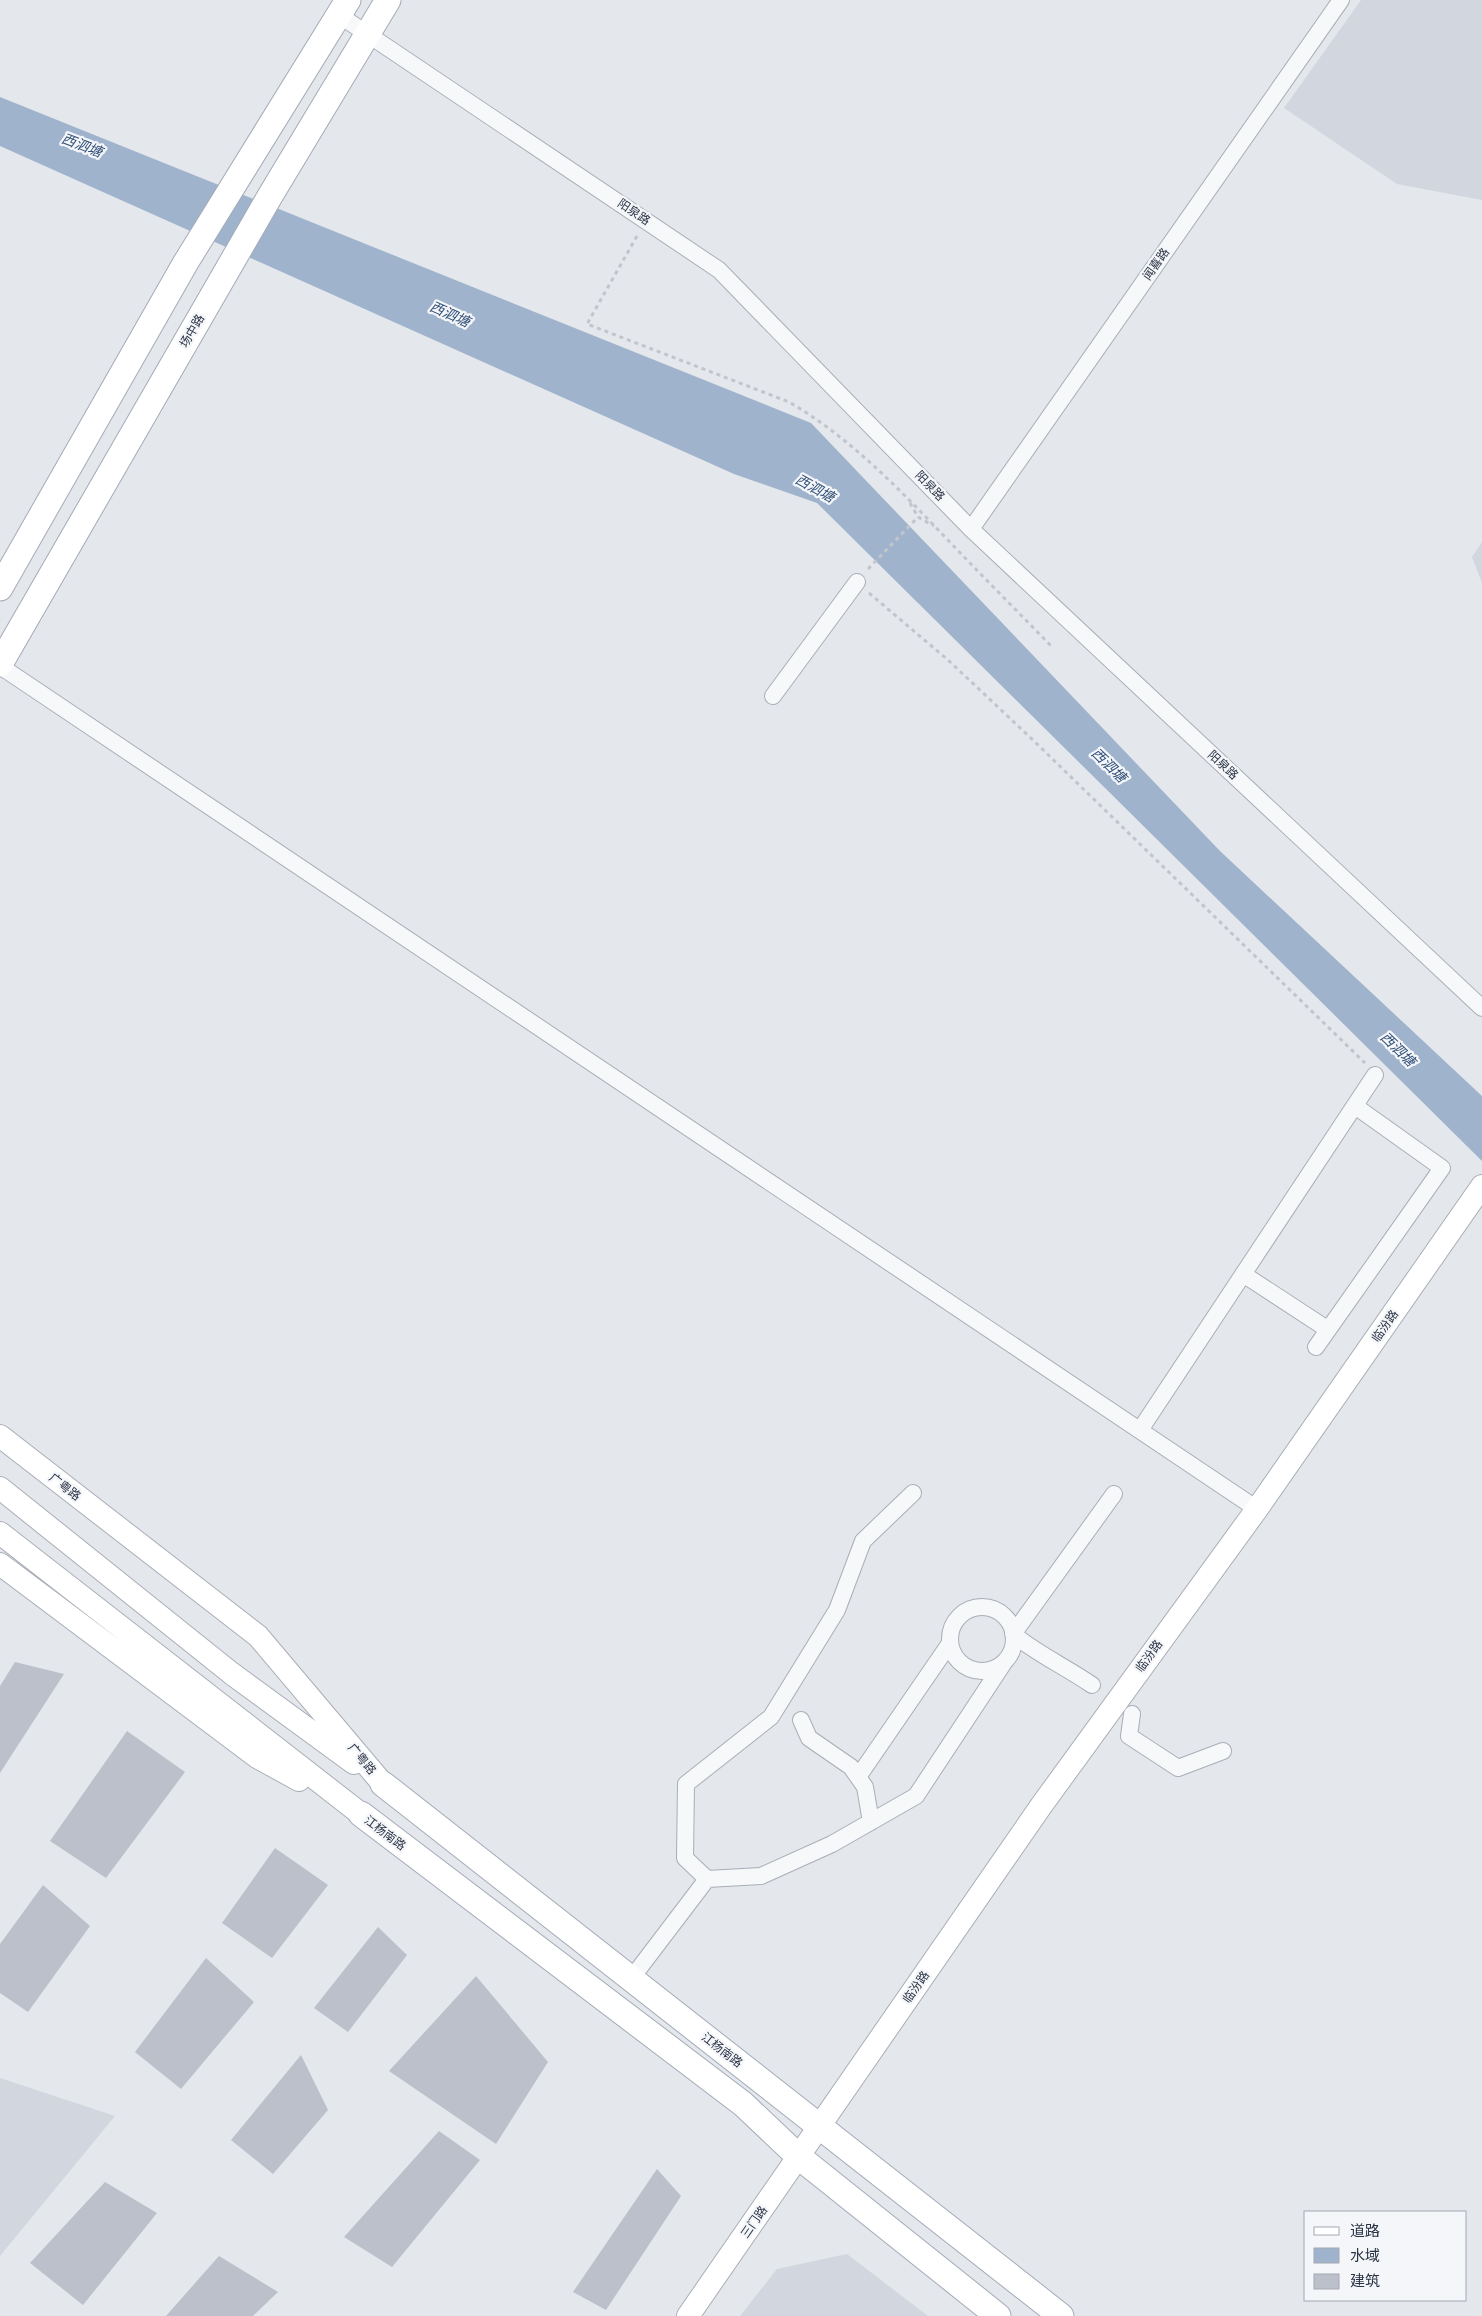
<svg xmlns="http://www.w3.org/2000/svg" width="1482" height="2316" font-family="'DM Sans','Noto Sans SC',sans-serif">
  <rect width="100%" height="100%" fill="#e4e7ec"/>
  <!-- built -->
  <path fill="#d2d6de" d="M1361 0H1482V200L1397 184 1284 108Z
    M1482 542V583L1472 557Z
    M0 2078 115 2116 0 2256Z
    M847 2254 928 2316H740L777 2269Z"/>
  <!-- water -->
  <path fill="#9fb4cc" d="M0 97 811 423 1220 851 1482 1096V1161L817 503 734 474 0 146Z"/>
  <!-- building -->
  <path fill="#bbc0ca" d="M15 1662 64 1674 0 1773V1686Z
    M127 1731 185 1772 106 1878 50 1841Z
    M275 1848 328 1885 272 1958 222 1923Z
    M43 1885 90 1926 28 2012 0 1993V1944Z
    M378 1927 407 1955 348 2032 314 2008Z
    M206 1958 254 2002 181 2089 135 2052Z
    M476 1976 548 2062 496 2144 389 2071Z
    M301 2055 328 2110 273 2174 231 2140Z
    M439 2131 480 2160 392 2267 344 2237Z
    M657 2169 681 2196 606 2310 573 2292Z
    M105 2182 157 2213 83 2305 30 2263Z
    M219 2256 278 2292 253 2316H166Z"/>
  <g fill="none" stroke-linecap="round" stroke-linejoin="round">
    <defs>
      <path id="street" d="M339 15 719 270 971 529 1482 1008
        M971 529 1341 0
        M0 666 1257 1509
        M773 696 857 582
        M1243 1274 1327 1329
        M1316 1347 1442 1168 1355 1106
        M1140 1430 1375 1075
        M913 1493 863 1541 837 1610 771 1717 686 1784 685 1858 707 1879 761 1876 832 1844 916 1796 1003 1664
        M950 1639a32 32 0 1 1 64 0a32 32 0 1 1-64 0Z
        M1092 1685C1066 1667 1037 1654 1013 1634L1114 1494
        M1132 1714 1129 1736 1178 1768 1223 1751
        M801 1720 809 1738 851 1767 865 1787 871 1822
        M858 1777 950 1643
        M631 1979 707 1879"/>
      <path id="secondary" d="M0 1436 258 1636 383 1784
        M0 1488 231 1673 354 1763
        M0 1533 361 1814
        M0 1564 257 1757 299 1780
        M688 2316 1041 1806 1257 1509 1482 1186"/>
      <path id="primary" d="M0 588 186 262 348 0
        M0 664 270 196 388 0
        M383 1784 1061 2316
        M361 1814 743 2104 799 2157 998 2316"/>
    </defs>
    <!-- street casing -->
    <use href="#street" stroke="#a9aeb7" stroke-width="18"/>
    <!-- secondary casing -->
    <use href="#secondary" stroke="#a9aeb7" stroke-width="24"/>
    <!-- primary casing -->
    <use href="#primary" stroke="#a3abb8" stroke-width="27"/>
    <!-- path -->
    <path stroke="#c2c5cb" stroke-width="3" stroke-dasharray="4 4" stroke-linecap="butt" d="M637 236 587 324 789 402C858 442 913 504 968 561 996 590 1025 619 1053 648
      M910 503 918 517 934 526
      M868 569 918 517
      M869 593 948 660 1033 740 1365 1063"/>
    <!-- street -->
    <use href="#street" stroke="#f7f8fa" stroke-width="16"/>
    <!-- secondary -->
    <use href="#secondary" stroke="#fff" stroke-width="22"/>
    <!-- primary -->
    <use href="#primary" stroke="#fff" stroke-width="25"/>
  </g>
  <g text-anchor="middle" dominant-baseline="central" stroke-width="4.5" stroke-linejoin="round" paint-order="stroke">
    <!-- street labels -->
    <g font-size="12" fill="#2b3445" stroke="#f4f6f9">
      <text transform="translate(634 212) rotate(34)">阳泉路</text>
      <text transform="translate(1156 264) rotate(-55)">闻喜路</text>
      <text transform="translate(192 331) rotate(-60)">场中路</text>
      <text transform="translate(930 486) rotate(46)">阳泉路</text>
      <text transform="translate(1223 765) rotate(43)">阳泉路</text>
      <text transform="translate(1385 1326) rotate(-55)">临汾路</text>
      <text transform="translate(65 1487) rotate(38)">广粤路</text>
      <text transform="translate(1149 1656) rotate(-54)">临汾路</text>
      <text transform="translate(362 1759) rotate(50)">广粤路</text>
      <text transform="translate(385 1833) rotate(37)">江杨南路</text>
      <text transform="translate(916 1987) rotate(-55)">临汾路</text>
      <text transform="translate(722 2050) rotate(38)">江杨南路</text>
      <text transform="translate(754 2222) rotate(-55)">三门路</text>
    </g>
    <!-- water labels -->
    <g font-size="14" font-style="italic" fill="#34527a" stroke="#f4f6f9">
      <text transform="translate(82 145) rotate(21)">西泗塘</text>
      <text transform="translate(450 314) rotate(24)">西泗塘</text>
      <text transform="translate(815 488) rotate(29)">西泗塘</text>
      <text transform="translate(1109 765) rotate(44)">西泗塘</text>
      <text transform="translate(1398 1049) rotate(44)">西泗塘</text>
    </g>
  </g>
  <!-- legend -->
  <rect x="1304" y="2211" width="162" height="90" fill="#f4f6f9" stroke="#a4a8b1"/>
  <rect x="1314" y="2227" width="25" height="8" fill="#ffffff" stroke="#a4a8b1"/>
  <text x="1350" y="2236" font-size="15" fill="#2b3445">道路</text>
  <rect x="1314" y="2248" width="25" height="15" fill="#9fb4cc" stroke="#a4a8b1"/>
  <text x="1350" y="2261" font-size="15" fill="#2b3445">水域</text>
  <rect x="1314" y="2274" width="25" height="15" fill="#bbc0ca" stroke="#a4a8b1"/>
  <text x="1350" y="2286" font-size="15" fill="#2b3445">建筑</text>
</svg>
